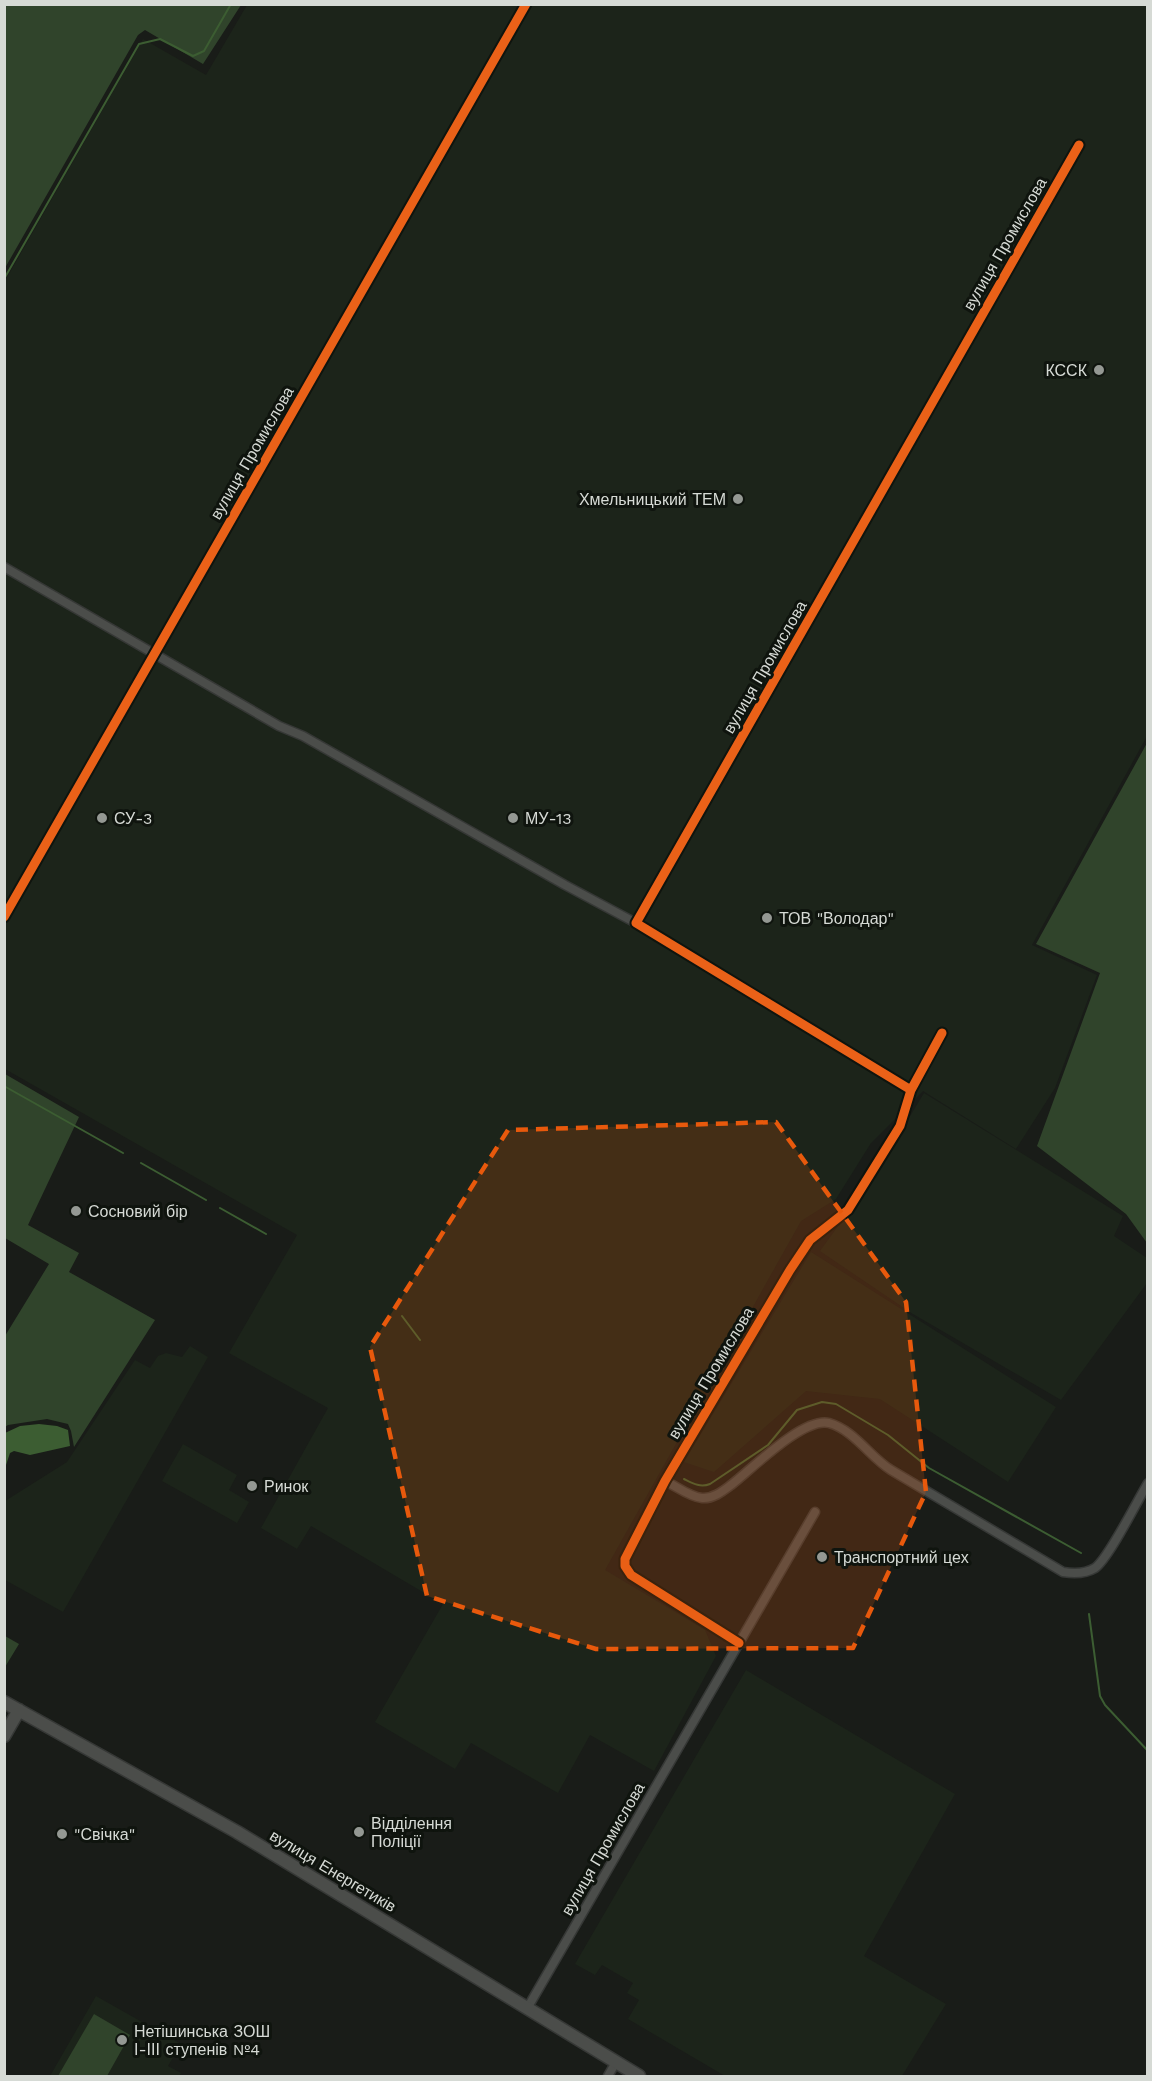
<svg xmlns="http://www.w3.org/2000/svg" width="1152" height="2081" font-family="'Work Sans',sans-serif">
  <rect width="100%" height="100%" fill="#191c18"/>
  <!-- built -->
  <path fill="#1c241a" d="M281 4 1147 5V736L1032 945 1097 975 1055 1088 1016 1149 923 1091 871 1143 836 1199 801 1221 605 1570 705 1630 716 1656 654 1771 590 1735 558 1793 471 1743 455 1769 375 1722 443 1604 311 1526 297 1549 261 1528 328 1408 229 1353 297 1235 5 1069V281L143 39 206 75 247 5H274L277 6Z
    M924 1093 1123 1216 1114 1236 1147 1258V1283L1061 1400 913 1314 820 1251 836 1229 855 1207Z
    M811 1252 1056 1407 1008 1482 880 1399 806 1391 714 1472 684 1462Z
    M190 1346 208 1357 63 1612 5 1580V1501L67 1462 135 1360 150 1368 158 1356 166 1353 182 1357Z
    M183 1444 237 1475 229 1490 249 1502 237 1523 162 1481Z
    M746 1670 955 1794 864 1956 946 2004 902 2076H725L628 2019 639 2000 627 1993 633 1983 602 1965 595 1975 575 1964Z
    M96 1996 181 2044 168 2066 181 2073 179 2076H50Z"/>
  <!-- green -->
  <path fill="#30442b" d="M5 4 241 5 203 64 145 30 138 35 5 268Z
    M1147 743V1243L1126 1214 1037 1146 1100 973 1036 944Z
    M5 1074 79 1117 28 1225 79 1253 69 1272 155 1320 74 1447 71 1431 68 1424 47 1419 8 1425 5 1427V1336L49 1264 5 1238Z
    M5 1636 19 1644 5 1667Z
    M94 2014 130 2035 107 2076H58Z"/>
  <!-- water -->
  <path fill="#3c5d32" d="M39 1424 57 1426 68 1430 70 1446 30 1455 14 1451 10 1453 5 1468V1433L20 1426Z"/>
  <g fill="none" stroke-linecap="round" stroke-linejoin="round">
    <!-- stream -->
    <path stroke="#3c5d32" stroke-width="2" d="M4 279 139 44 160 39 193 56 204 51 231 4
      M4 1086 123 1153
      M141 1163 206 1200
      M220 1208 266 1234
      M402 1316 420 1340
      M684 1479C692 1483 700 1488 710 1484L768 1445 797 1410 822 1402 836 1404 888 1435 929 1468 1081 1553
      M1089 1614 1100 1696 1105 1705 1148 1751"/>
    <defs>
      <path id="minor" d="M4 567 279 726 303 736 565 885 636 923
        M4 917 526 4
        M911 1090 636 923 1079 145
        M665 1481C676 1486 690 1497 702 1498 713 1499 723 1491 731 1485 752 1469 803 1417 829 1423 854 1430 870 1457 891 1470L1063 1572C1075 1574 1085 1574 1095 1568 1109 1558 1137 1501 1148 1483
        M739 1643 631 1575 625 1566V1559L665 1481 790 1270 810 1240 848 1210 900 1126 911 1090 942 1033
        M528 2007 815 1512
        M608 2076 616 2062"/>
      <path id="secondary" d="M4 1702 237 1832 639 2076
        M4 1736 19 1710"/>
    </defs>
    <!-- minor casing -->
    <use href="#minor" stroke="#363836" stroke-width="11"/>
    <!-- secondary casing -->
    <use href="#secondary" stroke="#363836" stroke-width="15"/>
    <!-- minor -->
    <use href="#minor" stroke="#4b4d4a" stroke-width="8"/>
    <!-- secondary -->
    <use href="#secondary" stroke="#4b4d4a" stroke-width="12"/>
    <defs>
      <path id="cycleway" d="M4 917 526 4
        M911 1090 636 923 1079 145
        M739 1643 631 1575 625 1566V1559L665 1481 790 1270 810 1240 848 1210 900 1126 911 1090 942 1033"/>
    </defs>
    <!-- cycleway casing -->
    <use href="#cycleway" stroke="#0f140e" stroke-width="13"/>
    <!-- cycleway -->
    <use href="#cycleway" stroke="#ea6118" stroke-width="9"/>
  </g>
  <!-- marked area -->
  <path fill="#e8590c" fill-opacity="0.2" stroke="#e8590c" stroke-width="4.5" stroke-dasharray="12 8" stroke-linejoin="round" d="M776 1122 906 1302 926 1492 853 1648 596 1649 427 1596 370 1347 508 1130Z"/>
  <!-- markers -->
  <g fill="#949893" stroke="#0f140e" stroke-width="2">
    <circle cx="1099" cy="370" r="6"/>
    <circle cx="738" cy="499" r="6"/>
    <circle cx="102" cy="818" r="6"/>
    <circle cx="513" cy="818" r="6"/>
    <circle cx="767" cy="918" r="6"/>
    <circle cx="76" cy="1211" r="6"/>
    <circle cx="252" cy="1486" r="6"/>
    <circle cx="822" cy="1557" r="6"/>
    <circle cx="359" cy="1832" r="6"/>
    <circle cx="62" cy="1834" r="6"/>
    <circle cx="122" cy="2040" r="6"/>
  </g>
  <g text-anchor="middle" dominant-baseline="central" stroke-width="6" stroke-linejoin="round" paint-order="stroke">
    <!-- street labels -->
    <g font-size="16" fill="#d6dad5" stroke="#0f140e">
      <text transform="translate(1005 244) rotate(-60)">вулиця Промислова</text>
      <text transform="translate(252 453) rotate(-60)">вулиця Промислова</text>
      <text transform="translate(765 667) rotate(-60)">вулиця Промислова</text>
      <text transform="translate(711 1373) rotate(-59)">вулиця Промислова</text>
      <text transform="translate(603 1849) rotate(-60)">вулиця Промислова</text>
      <text transform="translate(333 1871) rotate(31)">вулиця Енергетиків</text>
    </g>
    <!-- poi labels -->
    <g font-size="16" fill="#d6dad5" stroke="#0f140e" text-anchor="start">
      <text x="1087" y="370" text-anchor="end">КССК</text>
      <text x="726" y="499" text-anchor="end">Хмельницький ТЕМ</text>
      <text x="114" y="818">СУ-3</text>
      <text x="525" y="818">МУ-13</text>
      <text x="779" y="918">ТОВ "Володар"</text>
      <text x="88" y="1211">Сосновий бір</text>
      <text x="264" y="1486">Ринок</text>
      <text x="834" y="1557">Транспортний цех</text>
      <text x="371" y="1823">Відділення<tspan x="371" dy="18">Поліції</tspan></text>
      <text x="74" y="1834">"Свічка"</text>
      <text x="134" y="2031">Нетішинська ЗОШ<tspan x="134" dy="18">І-ІІІ ступенів №4</tspan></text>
    </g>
  </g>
  <!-- border -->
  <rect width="1152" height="2081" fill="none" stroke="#d6dad5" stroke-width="12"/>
</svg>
